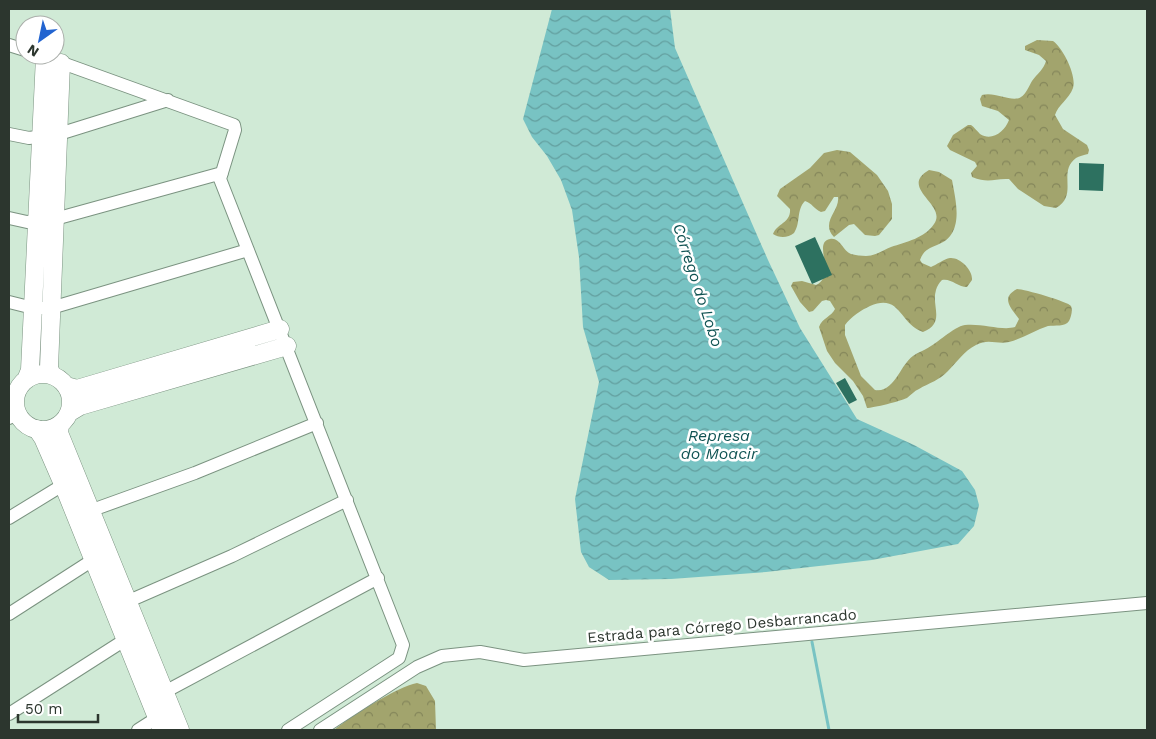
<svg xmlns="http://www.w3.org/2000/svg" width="1156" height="739" font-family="'Work Sans',sans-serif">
  <defs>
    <pattern id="forest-crowns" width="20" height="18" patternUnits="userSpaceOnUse" patternTransform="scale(1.25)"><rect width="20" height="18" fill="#a2a46d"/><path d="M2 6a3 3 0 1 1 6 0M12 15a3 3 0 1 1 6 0" fill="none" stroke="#84865a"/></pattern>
    <pattern id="water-waves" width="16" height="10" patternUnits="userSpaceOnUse" patternTransform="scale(1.25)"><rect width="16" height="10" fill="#78c3c3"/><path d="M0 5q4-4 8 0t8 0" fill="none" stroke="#639f9f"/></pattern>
  </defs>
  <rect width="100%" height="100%" fill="#d0ead6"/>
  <!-- forest -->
  <path fill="url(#forest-crowns)" d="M1037 40 1053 41C1063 48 1077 76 1073 88 1069 99 1058 105 1055 115L1063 129 1087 145 1089 150 1088 154C1084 155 1079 156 1076 158 1057 172 1079 195 1056 208L1044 206 1018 189 1009 179C994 178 990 184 972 177L971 173 977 166 975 162 950 150 947 146 953 135 968 125H971C974 127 977 131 980 134 992 142 1005 131 1009 120L998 111 982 106 980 99 982 95C995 91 1012 103 1021 97 1026 94 1029 86 1032 81 1037 74 1044 69 1046 61L1039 55 1025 50V46Z
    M837 150 850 152 877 175 888 191 892 204V219L879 235 875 236 865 235 854 224 849 225 834 237C820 222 840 211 838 197H834L825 211 821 212C814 209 812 203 805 201 796 210 801 223 794 233 788 238 779 238 773 234 777 223 791 223 790 209L777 196 780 189 810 168 824 153Z
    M929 170 939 172 952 180C956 202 965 235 937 245 929 248 923 251 920 260L922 263 931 267C936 265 944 259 950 258 960 257 973 270 972 280L967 287C958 287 951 278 942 280 939 283 937 286 936 290 931 306 946 323 923 332 899 324 901 293 870 306 861 310 851 317 845 325V335L861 376 875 390C896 393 900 362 916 354 919 352 923 351 926 349 938 343 953 327 965 325 982 323 1002 331 1015 327L1019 319C1011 308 1000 298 1017 289 1024 289 1069 302 1071 306 1073 310 1071 317 1069 321 1065 327 1055 325 1048 326 1035 330 1022 339 1009 342 997 345 989 338 976 345 964 351 957 362 948 371 940 380 929 383 919 389 914 391 911 395 907 398 901 401 873 408 867 408L863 396 853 381 835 363 827 351 819 327C822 318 831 317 835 309L830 301 826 300 822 301 813 311 809 312 800 302 791 286 793 282 802 281 816 285C837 275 812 242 830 239 840 237 843 251 851 254 855 255 862 256 866 256 875 256 883 250 891 247 906 242 925 238 934 224 948 205 898 188 929 170Z
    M417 683 426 686 435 701 436 730H334C351 716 397 687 417 683Z"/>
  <!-- water -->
  <path fill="url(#water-waves)" d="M552 9H670L675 48 768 260 800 328 857 419 914 445 962 471 975 490 979 505 974 526 958 544 872 560 766 572 671 579 609 580 589 567 581 552 575 499 599 382 583 327 579 257 572 210 561 180 547 156 532 137 523 119Z"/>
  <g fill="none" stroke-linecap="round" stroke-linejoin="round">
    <!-- stream -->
    <path stroke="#78c3c3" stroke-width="3" d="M812 642 829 730"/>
  </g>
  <!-- building -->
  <path fill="#2d7160" d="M1079 163 1104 164 1103 191 1079 190Z
    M815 237 832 275 812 284 795 246Z
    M845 378 857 400 849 404 836 383Z"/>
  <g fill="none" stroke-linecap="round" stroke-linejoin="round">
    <defs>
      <path id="street" d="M9 45 25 50
        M54 60 234 125 235 130 220 179 403 645 399 658 288 730
        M9 134 29 138 59 134 168 100
        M9 218 27 222 55 219 222 173
        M9 302 33 308H51L248 250
        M9 418 17 413
        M84 513 195 473 317 423
        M9 518 71 480
        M122 604 232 556 347 500
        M9 614 99 556
        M159 695 378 578
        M9 714 131 636
        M138 730 163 714
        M320 730 417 667 442 656 480 652 524 660 1147 603"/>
      <path id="secondary" d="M15 402a28 28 0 1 1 56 0a28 28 0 1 1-56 0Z
        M52 375 49 368 61 63
        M26 380 30 370 45 57
        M66 386 77 389 280 329
        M70 412 80 406 287 346
        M60 425 59 433 180 730
        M37 429 43 438 63 484 162 730"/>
    </defs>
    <!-- street casing -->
    <use href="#street" stroke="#7b9381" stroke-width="14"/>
    <!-- secondary casing -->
    <use href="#secondary" stroke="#7b9381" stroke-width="19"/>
    <!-- street -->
    <use href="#street" stroke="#fff" stroke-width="12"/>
    <!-- secondary -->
    <use href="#secondary" stroke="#fff" stroke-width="18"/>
  </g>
  <g text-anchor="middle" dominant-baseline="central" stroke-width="5" stroke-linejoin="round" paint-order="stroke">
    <!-- street labels -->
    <g font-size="15" fill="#2c362e" stroke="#fff">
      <text transform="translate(722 626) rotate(-5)">Estrada para Córrego Desbarrancado</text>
    </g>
    <!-- water labels -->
    <g font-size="16" font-style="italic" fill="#105353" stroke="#fff">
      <text transform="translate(698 285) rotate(72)">Córrego do Lobo</text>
      <text x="719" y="435">Represa<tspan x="719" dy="18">do Moacir</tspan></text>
    </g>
  </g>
  <!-- border -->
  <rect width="1156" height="739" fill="none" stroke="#2c362e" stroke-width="20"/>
  <!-- north arrow -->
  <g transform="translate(40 40) rotate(213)"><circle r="24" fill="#ffffff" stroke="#abafab"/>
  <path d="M0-4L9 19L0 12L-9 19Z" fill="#2264d0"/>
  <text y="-8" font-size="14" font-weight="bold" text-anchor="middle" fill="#2c362e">N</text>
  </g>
  <!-- scale -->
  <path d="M18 714v8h80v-8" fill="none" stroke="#2c362e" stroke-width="2.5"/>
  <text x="25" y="714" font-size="15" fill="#2c362e" stroke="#ffffff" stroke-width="4" paint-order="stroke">50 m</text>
</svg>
